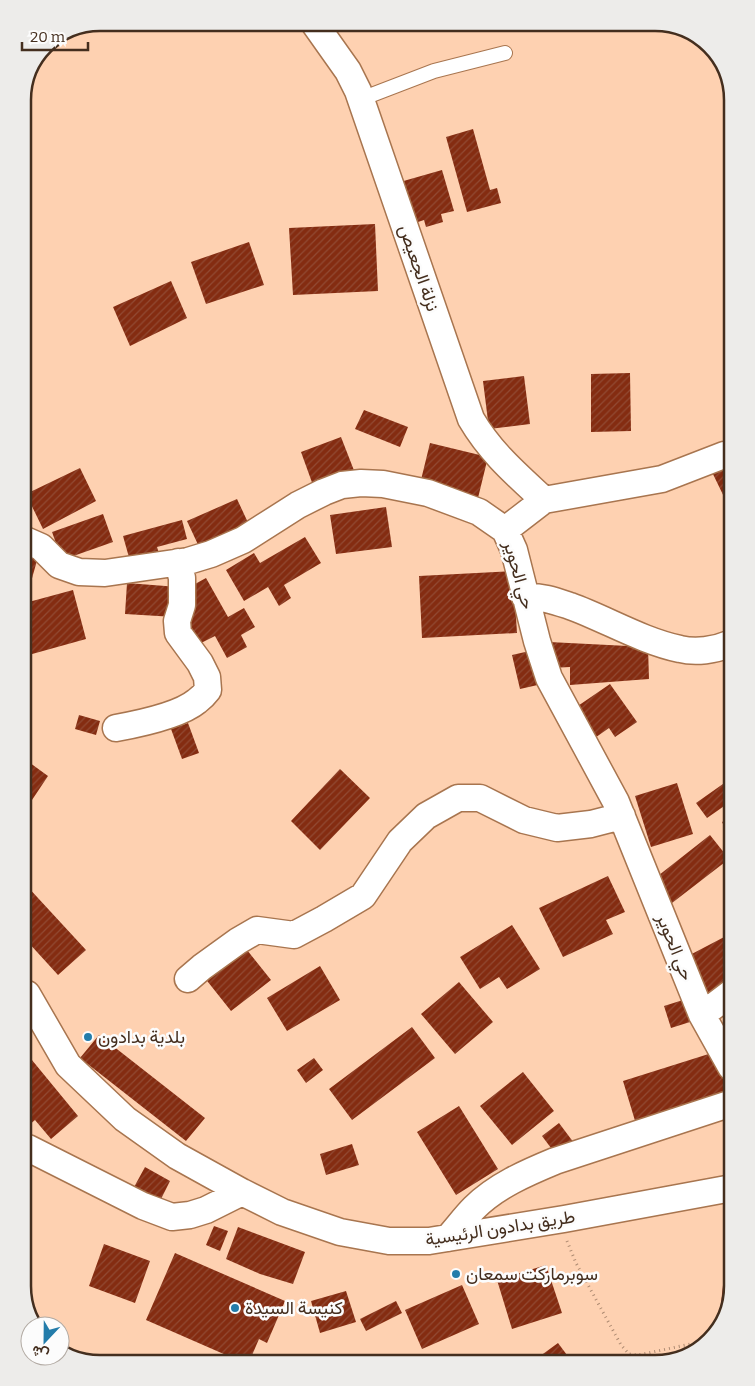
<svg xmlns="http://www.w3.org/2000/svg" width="755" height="1386" font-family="Bitter,Vazirmatn,serif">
  <defs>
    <pattern id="building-hatch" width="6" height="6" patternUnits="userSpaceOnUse" patternTransform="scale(1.25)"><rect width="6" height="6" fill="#842c11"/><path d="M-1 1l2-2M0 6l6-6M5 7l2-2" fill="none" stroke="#914a33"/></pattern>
  </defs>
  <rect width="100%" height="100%" fill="#fed1b1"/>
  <!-- building -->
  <path fill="url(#building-hatch)" d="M473 129 490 190 497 188 501 203 467 212 446 137Z
    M442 170 454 211 441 214 443 222 426 227 424 220 412 224 400 182Z
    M375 224 378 291 293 295 289 228Z
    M249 242 264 285 206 304 191 262Z
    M171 281 187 318 130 346 113 307Z
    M630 373 631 431 591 432V374Z
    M524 376 530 424 489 429 483 381Z
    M364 410 408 427 400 447 355 429Z
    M341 437 355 473 314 488 301 452Z
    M430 443 488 457 478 498 420 484Z
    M728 461 729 499 726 501 711 470Z
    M24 464H27L32 488 25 490Z
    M80 468 96 501 43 529 26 494Z
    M237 499 251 529 201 551 187 521Z
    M386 507 392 547 336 554 330 515Z
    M103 514 113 542 62 560 52 532Z
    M182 520 187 539 157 547 161 560 132 568 123 536Z
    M305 537 321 563 284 585 291 598 279 606 268 587 244 601 226 570 254 553 260 563Z
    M25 554 38 557 29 589 25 588Z
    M513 571 517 633 422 638 419 576Z
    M206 578 228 617 244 608 255 627 241 635 247 647 227 658 215 636 195 646 179 616 184 590Z
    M127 583 178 587 175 617 125 614Z
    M73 590 86 639 25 656V603Z
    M549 642 648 647 649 679 570 685V667L551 668Z
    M534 650 542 684 520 689 512 655Z
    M610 684 637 722 615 737 609 728 592 740 572 710Z
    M79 715 100 721 96 735 75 729Z
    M188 723 199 753 182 759 171 729Z
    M26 760 48 776 26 809Z
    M340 769 370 798 320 850 291 821Z
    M730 779V802L707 818 696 803Z
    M677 783 693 834 651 847 635 796Z
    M730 818V838L722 822Z
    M710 835 729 859 672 903 654 879Z
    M608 876 625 912 606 920 613 934 563 957 539 908Z
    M26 885 86 950 58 975 27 941Z
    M512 925 540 969 507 989 499 977 480 989 460 957Z
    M728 935 731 940V982L706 995 686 957Z
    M243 945 271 980 231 1011 204 977Z
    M320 966 340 1000 287 1031 267 998Z
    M459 982 493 1022 455 1054 421 1014Z
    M683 1000 690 1022 671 1028 664 1006Z
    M412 1027 435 1058 352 1120 329 1089Z
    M99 1035 205 1118 186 1141 80 1058Z
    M715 1052 729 1096 636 1124 623 1081Z
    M27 1054 78 1116 51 1139 35 1120 28 1126Z
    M314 1058 323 1070 306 1083 297 1070Z
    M523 1072 554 1111 512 1145 480 1106Z
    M459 1106 498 1169 456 1195 417 1132Z
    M559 1123 574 1143 557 1156 542 1136Z
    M352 1144 359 1165 326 1175 320 1154Z
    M145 1167 170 1181 159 1203 133 1189Z
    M214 1226 228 1231 220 1251 206 1245Z
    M238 1227 305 1252 293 1284 260 1274 226 1259Z
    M104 1244 150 1261 135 1303 89 1286Z
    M175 1253 285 1301 267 1343 259 1339 249 1362H242L146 1320Z
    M546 1265 562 1313 512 1329 497 1280Z
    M725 1267H732V1286L718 1330Z
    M462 1285 479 1324 422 1349 405 1310Z
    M346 1291 356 1322 320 1333 311 1301Z
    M396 1301 402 1313 366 1331 360 1319Z
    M558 1343 570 1359H536Z"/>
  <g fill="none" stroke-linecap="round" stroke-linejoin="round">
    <defs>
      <path id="service" d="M361 99 434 71 505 53"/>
      <path id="minor" d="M314 23 348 71 358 91 471 419C491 453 516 474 544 500
        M505 530 544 500 662 479 724 455
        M25 540 41 547 59 565 79 572 105 573 188 561 211 554 243 540 298 505 324 492 342 485 361 483 383 484 428 493 479 512 505 530 514 550 537 641 549 678 616 802 702 1015 731 1067
        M525 597C541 596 555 601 570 606 606 619 642 641 680 649 696 653 715 650 729 644
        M116 728C138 724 180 715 197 701 201 698 205 694 208 690L207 677 200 663 178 633 177 621 182 605V578L178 562
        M188 979 202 967 238 941 257 930 294 935 324 919 363 896 400 841 426 816 458 798H480L524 820 557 828 591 824 622 816
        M27 994 68 1065 125 1119 177 1156 242 1192 282 1212 340 1232 389 1241H429L564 1219 732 1188
        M702 1015 731 993
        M28 1148 143 1206 172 1217 190 1215 206 1210 242 1192
        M448 1238C457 1228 465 1217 474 1208 496 1186 526 1173 555 1161L732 1103"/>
    </defs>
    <!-- service casing -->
    <use href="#service" stroke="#a8754f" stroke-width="16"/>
    <!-- minor casing -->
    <use href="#minor" stroke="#a8754f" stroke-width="29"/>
    <!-- path -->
    <path stroke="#ad8a71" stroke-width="3" stroke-dasharray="1 4" stroke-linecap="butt" d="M567 1241 576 1263 621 1345 629 1354 638 1355 691 1344 700 1345"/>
    <!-- service -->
    <use href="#service" stroke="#fff" stroke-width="14"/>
    <!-- minor -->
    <use href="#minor" stroke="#fff" stroke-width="26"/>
  </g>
  <!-- markers -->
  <g fill="#237caa" stroke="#fcfcfc" stroke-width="2">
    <circle cx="88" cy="1037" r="5"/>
    <circle cx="456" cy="1274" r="5"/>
    <circle cx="235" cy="1308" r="5"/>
  </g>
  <g text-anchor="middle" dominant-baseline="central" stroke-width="5" stroke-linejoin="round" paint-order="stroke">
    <!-- street labels -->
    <g font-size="18" fill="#442e1e" stroke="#fcfcfc">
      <text transform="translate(419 268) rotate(71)">نزلة الجعيص</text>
      <text transform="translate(519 575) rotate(74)">حي الحوير</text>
      <text transform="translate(675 947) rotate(68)">حي الحوير</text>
      <text transform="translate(500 1228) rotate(-9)">طريق بدادون الرئيسية</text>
    </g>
    <!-- poi labels -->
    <g font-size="18" fill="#442e1e" stroke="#fcfcfc" text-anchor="start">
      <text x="98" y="1037">بلدية بدادون</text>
      <text x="466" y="1274">سوبرماركت سمعان</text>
      <text x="245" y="1308">كنيسة السيدة</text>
    </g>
  </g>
  <!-- crop -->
  <path d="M0 0H755V1386H0ZM100 31H655A69 69 0 0 1 724 100V1286A69 69 0 0 1 655 1355H100A69 69 0 0 1 31 1286V100A69 69 0 0 1 100 31Z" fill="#edecea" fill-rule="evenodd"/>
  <path fill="none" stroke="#442e1e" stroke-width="2.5" d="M100 31H655A69 69 0 0 1 724 100V1286A69 69 0 0 1 655 1355H100A69 69 0 0 1 31 1286V100A69 69 0 0 1 100 31Z"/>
  <!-- north arrow -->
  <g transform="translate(45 1341) rotate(202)"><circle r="24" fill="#fcfcfc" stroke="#b2aaa3"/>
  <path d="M0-4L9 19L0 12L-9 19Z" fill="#237caa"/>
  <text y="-8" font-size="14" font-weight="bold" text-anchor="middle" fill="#442e1e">ش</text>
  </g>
  <!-- scale -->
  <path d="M22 42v8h66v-8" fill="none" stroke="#442e1e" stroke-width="2.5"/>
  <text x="30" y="42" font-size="15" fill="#442e1e" stroke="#fcfcfc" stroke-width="4" paint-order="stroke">20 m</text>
</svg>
